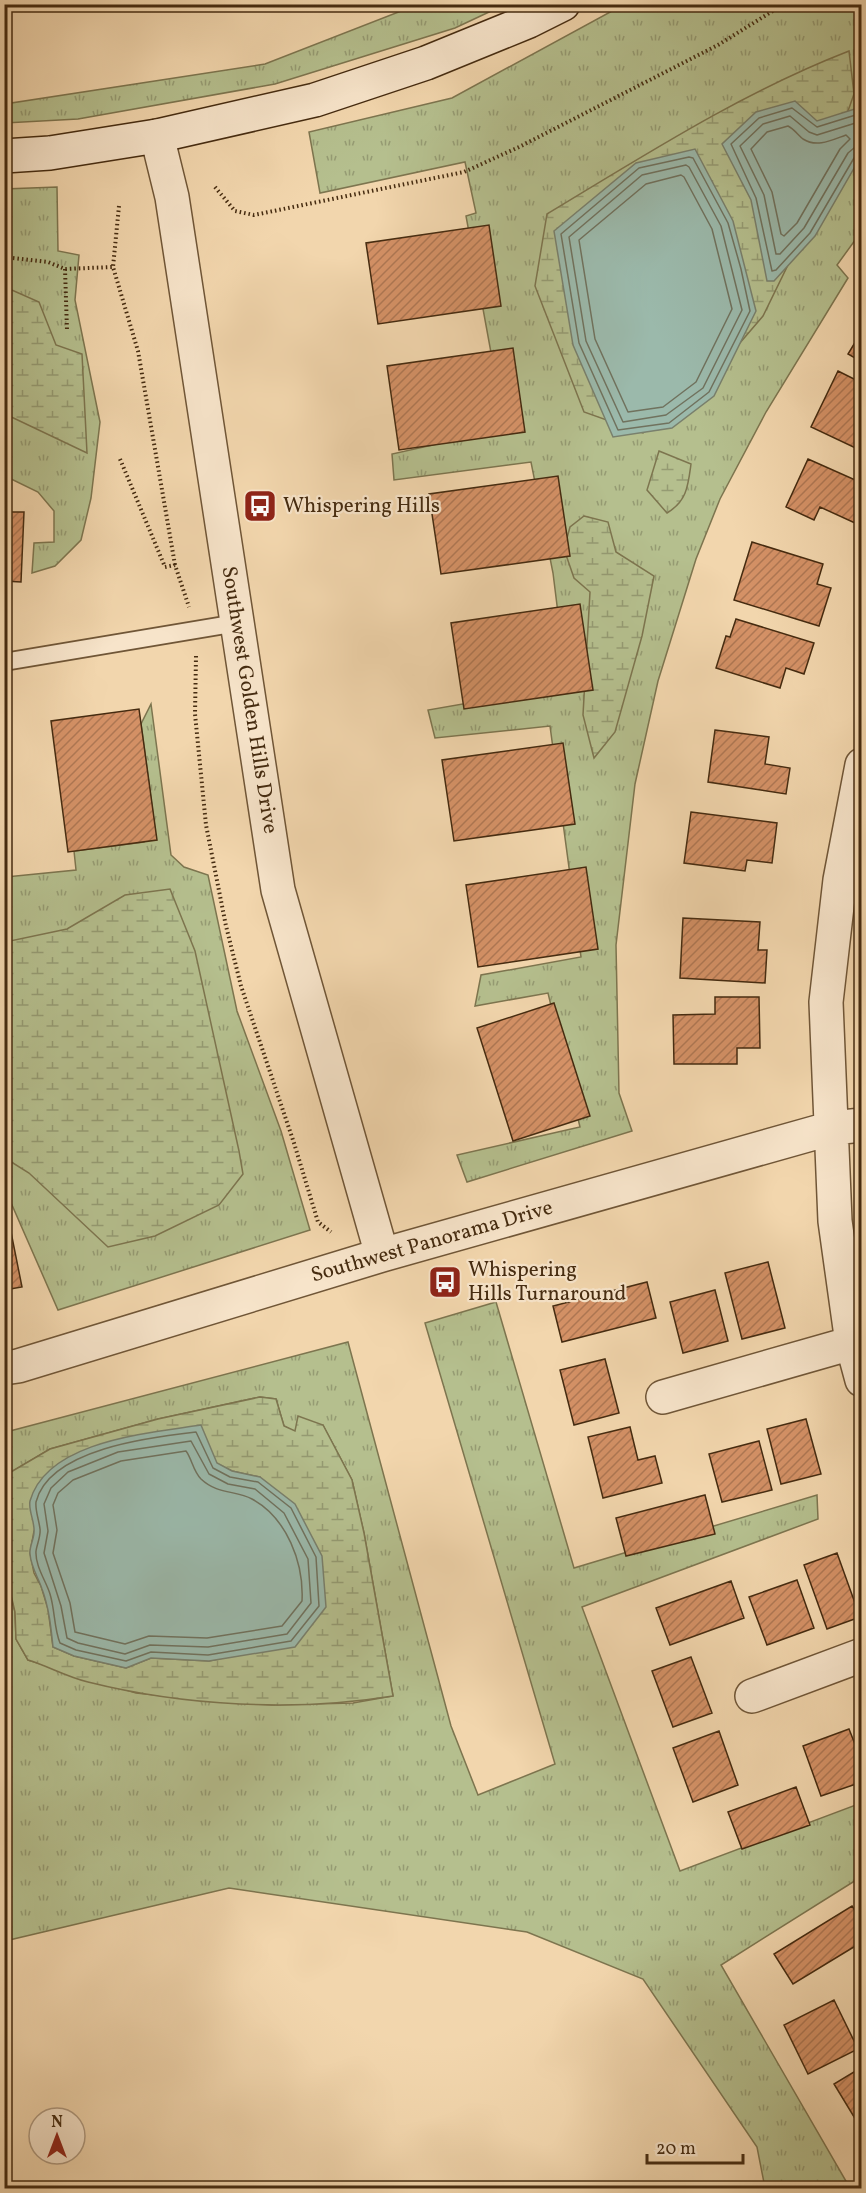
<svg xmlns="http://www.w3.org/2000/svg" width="866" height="2193" font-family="Vollkorn,serif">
  <defs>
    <pattern id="grass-tufts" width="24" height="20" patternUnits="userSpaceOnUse" patternTransform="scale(1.5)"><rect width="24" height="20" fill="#b5bf8e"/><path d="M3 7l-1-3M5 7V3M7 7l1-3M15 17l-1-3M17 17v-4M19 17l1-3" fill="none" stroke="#959b73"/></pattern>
    <pattern id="wetland-marsh" width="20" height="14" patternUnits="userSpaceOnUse" patternTransform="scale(1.5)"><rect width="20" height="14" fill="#b5bf8e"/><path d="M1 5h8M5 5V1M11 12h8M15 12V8" fill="none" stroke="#959b73"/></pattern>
    <pattern id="building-hatch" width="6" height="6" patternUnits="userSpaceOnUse" patternTransform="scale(1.5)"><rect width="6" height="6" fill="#d49166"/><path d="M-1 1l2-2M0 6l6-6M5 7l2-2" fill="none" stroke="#ae7753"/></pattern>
  </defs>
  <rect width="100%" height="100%" fill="#f2d6ad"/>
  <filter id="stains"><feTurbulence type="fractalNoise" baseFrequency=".00333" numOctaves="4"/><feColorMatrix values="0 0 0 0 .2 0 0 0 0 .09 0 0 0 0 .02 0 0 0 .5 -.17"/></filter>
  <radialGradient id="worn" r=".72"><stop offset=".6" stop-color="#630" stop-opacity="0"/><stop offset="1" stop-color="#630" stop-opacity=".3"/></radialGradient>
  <!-- grass -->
  <path fill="url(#grass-tufts)" stroke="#7d754f" stroke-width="1.5" d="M419 4 504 5 455 28 275 84 78 119 5 123V104L265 64Z
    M623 5H861V232L837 265 848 278 766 412 720 499 696 559 658 681 635 784 616 945 619 1093 632 1131 467 1182 457 1155 580 1127 548 993 475 1006 481 975 581 957 550 726 435 738 428 710 567 686 553 573 531 462 394 480 392 454 505 429 466 216 476 213 465 162 320 193 309 132 452 98Z
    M57 187 58 251 79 255 75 300 100 422 91 498 81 540 55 566 32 573 34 543 54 542V511L38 492 5 476 4 189Z
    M151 704 171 855 184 867 208 875 237 1011 281 1131 310 1230 58 1310 5 1189 4 873 6 877 76 870 74 851 144 842 155 829 141 724Z
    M496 1302 574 1568 817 1495 818 1519 582 1607 680 1871 861 1803V1877L721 1965 850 2188H765L757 2147 643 1979 527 1932 229 1888 5 1941 4 1569 15 1612 16 1639 28 1660 136 1693 222 1702 272 1705 353 1703 393 1696 364 1533 352 1480 323 1425 295 1432 284 1426 276 1399 260 1397 158 1419 50 1449 5 1476V1434L10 1431 348 1342 451 1726 478 1795 555 1764 425 1323Z"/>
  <!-- wetland -->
  <path fill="url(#wetland-marsh)" stroke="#7d754f" stroke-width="1.5" fill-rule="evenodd" d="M849 51 854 94 809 222 763 316 691 400 643 433 584 412 535 286 547 214C645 155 743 92 849 51Z
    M5 287 39 302 56 345 82 354 87 453 5 414Z
    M659 451 691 464C688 486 687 501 667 513L647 490Z
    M584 516 608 522 616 552 654 576 642 636 615 732 594 758 583 715 590 592 574 578 564 549 570 527Z
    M170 889 195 951 239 1151 243 1174 219 1205 155 1236 108 1247 29 1173 5 1158V942L67 929 125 895Z
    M260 1397 276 1399 284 1426 295 1431 298 1416 323 1425 352 1480 364 1533 393 1696C295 1712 184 1706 88 1682 67 1677 48 1666 28 1660L16 1639 15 1612 5 1569 4 1476 50 1449 158 1419ZM216 1463 232 1471 260 1477 243 1654 209 1661 151 1658 126 1668 74 1656 53 1647 48 1609 41 1586 34 1573 30 1553 34 1531Z"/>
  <!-- water -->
  <path fill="#9bb9ab" stroke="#79806d" stroke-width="1.5" d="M795 101 817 121 861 107V156L815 236 774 281H767L751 200 722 144 756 112Z
    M695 149 733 221 756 311 714 396 672 428 613 437 573 345 554 231 636 163Z
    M201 1425 217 1463 232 1471 260 1477 295 1504 322 1556 326 1607 295 1647 209 1661 151 1658 126 1668 74 1656 53 1647C51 1627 49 1608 42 1589 38 1577 31 1567 30 1554 29 1547 34 1539 34 1532 35 1522 28 1510 30 1501 47 1440 150 1433 201 1425Z"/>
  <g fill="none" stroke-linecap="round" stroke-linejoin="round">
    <!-- shore -->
    <path stroke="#70725e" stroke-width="1.5" d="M862 113 817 127 792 108 759 118 731 144 756 198 772 271 776 270 810 233 854 158 862 155
      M862 121 817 135 809 132 790 116 763 124 740 146 764 195 776 254H780L804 228 848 153 854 148 862 147
      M788 126C794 129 798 135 803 139 817 148 832 140 846 135L850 139 840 149 797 223 784 236 781 234 772 192 751 149 767 132Z
      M689 157 693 158 728 223 741 269 750 311 709 392 669 423 618 430 579 343 561 234 639 168Z
      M686 165 689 167 721 226 742 310 703 388 666 415 623 422 586 341 569 237 642 175Z
      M681 175 684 177 712 229 732 309 696 382 663 407 628 412 595 339 579 240 646 184Z
      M196 1432 213 1468 230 1477 258 1482 291 1508 316 1557 319 1606 291 1641 208 1655 151 1652 126 1661 76 1650 60 1643C54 1629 55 1610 50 1594 46 1581 35 1566 36 1551 37 1544 41 1536 40 1529 39 1520 35 1510 36 1502 49 1449 151 1437 196 1432Z
      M191 1441 209 1474 228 1484 255 1489 284 1513 308 1559 311 1603 287 1634 208 1647 150 1645 125 1654 78 1643 67 1638 61 1606 44 1553 48 1531 44 1504 51 1488 68 1472 118 1452Z
      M186 1451C192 1459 193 1471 201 1479 218 1495 236 1490 252 1499 287 1518 304 1563 302 1601L282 1626 207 1638 149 1636 125 1644 75 1632 70 1603 53 1553 57 1530 53 1505 58 1493 73 1480 121 1461Z"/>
  </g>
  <!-- building -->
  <path fill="url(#building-hatch)" stroke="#452b10" stroke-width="1.5" d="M489 225 501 306 378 324 366 243Z
    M862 331V362L848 354Z
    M513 348 525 432 399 450 387 366Z
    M838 371 862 383V451L811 427Z
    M808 459 862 483V510L855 523 820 507 814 520 786 507Z
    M558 476 570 556 441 574 429 494Z
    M4 512H24L21 582 4 581Z
    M752 542 823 564 817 584 831 588 819 626 734 600Z
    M580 604 593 690 464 709 451 623Z
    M736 619 814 643 804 674 786 668 780 688 716 668 726 636 730 637Z
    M139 709 157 840 68 852 51 721Z
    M715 730 769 737 765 764 790 768 786 794 708 782Z
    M563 743 575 824 454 841 442 760Z
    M691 812 777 823 772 863 747 860 745 871 684 863Z
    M586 867 598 949 478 967 466 885Z
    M683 918 760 922 758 950H767L765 983 680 978Z
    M715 997H759L760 1048H737V1064H674L673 1015 715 1014Z
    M554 1003 590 1116 513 1141 477 1028Z
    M4 1197 22 1287 4 1290Z
    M768 1262 785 1328 742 1339 725 1273Z
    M647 1282 656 1318 562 1342 553 1306Z
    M715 1290 728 1341 683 1353 670 1302Z
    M605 1359 619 1413 574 1425 560 1370Z
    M806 1419 821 1474 781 1484 767 1429Z
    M630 1427 638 1460 655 1456 662 1483 603 1498 588 1437Z
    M759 1441 772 1490 722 1502 709 1454Z
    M705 1495 715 1534 626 1556 616 1518Z
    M837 1553 860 1617 827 1629 804 1565Z
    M797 1580 814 1628 767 1645 749 1597Z
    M731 1581 744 1618 670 1645 656 1608Z
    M691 1657 712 1713 673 1727 652 1671Z
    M849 1729 862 1762V1782L821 1796 803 1746Z
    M719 1731 738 1785 693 1802 673 1748Z
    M796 1787 810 1825 742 1849 728 1812Z
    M852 1906 862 1921V1942L793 1984 774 1954Z
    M834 2000 858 2049 808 2074 784 2025Z
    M862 2067V2130L834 2084Z"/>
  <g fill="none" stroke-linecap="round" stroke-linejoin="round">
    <defs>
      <path id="service" d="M4 662 237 623"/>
      <path id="minor" d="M157 136 172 197 278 890 382 1255
        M862 765 840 880 826 1002 835 1221 852 1343 862 1380
        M4 1368 18 1366 382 1255 832 1128 862 1125
        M663 1397 852 1343
        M752 1696 862 1655"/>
      <path id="secondary" d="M4 156 50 153 157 136 315 100 426 63 529 21 563 4"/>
    </defs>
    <!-- service casing -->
    <use href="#service" stroke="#705637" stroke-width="20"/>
    <!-- minor casing -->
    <use href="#minor" stroke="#705637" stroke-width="36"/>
    <!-- secondary casing -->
    <use href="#secondary" stroke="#452b10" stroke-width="36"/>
    <!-- path -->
    <path stroke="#452b10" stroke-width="4" stroke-dasharray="1.5 3" stroke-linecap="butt" d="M215 187 235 211 254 215 464 172 519 147 718 45 784 4
      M119 206 113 267 138 351 175 565
      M4 257 48 262 65 269 113 267
      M65 269 67 330
      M120 459 165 567 175 565 189 607
      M196 656 195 714 206 825 226 926 241 986 294 1143 318 1222 331 1232"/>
    <!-- service -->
    <use href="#service" stroke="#f7e4ca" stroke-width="16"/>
    <!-- minor -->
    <use href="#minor" stroke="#f7e4ca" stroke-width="33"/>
    <!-- secondary -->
    <use href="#secondary" stroke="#f7e4ca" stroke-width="33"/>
  </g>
  <!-- icons -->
  <defs>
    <symbol id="bus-square" viewBox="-11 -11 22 22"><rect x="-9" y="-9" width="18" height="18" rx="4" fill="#8f2418" stroke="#f7e4ca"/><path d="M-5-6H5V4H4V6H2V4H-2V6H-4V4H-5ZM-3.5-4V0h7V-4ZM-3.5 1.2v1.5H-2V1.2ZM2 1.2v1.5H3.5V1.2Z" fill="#fff"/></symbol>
  </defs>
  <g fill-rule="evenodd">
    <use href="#bus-square" x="241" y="487" width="38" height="38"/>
    <use href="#bus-square" x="426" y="1263" width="38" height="38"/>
  </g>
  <g text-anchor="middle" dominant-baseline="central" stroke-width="4.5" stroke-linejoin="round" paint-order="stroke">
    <!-- poi labels -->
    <g font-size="21" fill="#452b10" stroke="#f7e4ca" text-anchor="start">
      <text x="283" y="506">Whispering Hills</text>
      <text x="468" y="1270">Whispering<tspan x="468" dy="24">Hills Turnaround</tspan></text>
    </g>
    <!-- street labels -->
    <g font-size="21" fill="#452b10" stroke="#f7e4ca">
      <text transform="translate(249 700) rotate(81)">Southwest Golden Hills Drive</text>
      <text transform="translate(432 1242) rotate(-16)">Southwest Panorama Drive</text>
    </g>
  </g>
  <!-- margin -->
  <rect width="866" height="2193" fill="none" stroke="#f2d6ad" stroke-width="24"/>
  <rect x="6" y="6" width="854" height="2181" fill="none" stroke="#452b10" stroke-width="3"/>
  <rect x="12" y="12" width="842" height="2169" fill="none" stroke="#452b10" stroke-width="1.5"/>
  <!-- north arrow -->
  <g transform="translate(57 2136)"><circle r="28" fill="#f7e4ca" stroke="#b09a80" stroke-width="1.5"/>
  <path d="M0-4.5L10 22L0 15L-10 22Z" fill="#8f2418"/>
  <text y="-9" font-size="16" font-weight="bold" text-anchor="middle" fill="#452b10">N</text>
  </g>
  <!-- scale -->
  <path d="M647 2154v9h96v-9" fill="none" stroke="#452b10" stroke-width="3"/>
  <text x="656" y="2154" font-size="18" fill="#452b10" stroke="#f7e4ca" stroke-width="4.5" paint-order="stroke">20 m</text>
  <rect width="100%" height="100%" filter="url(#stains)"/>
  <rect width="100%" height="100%" fill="url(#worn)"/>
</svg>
